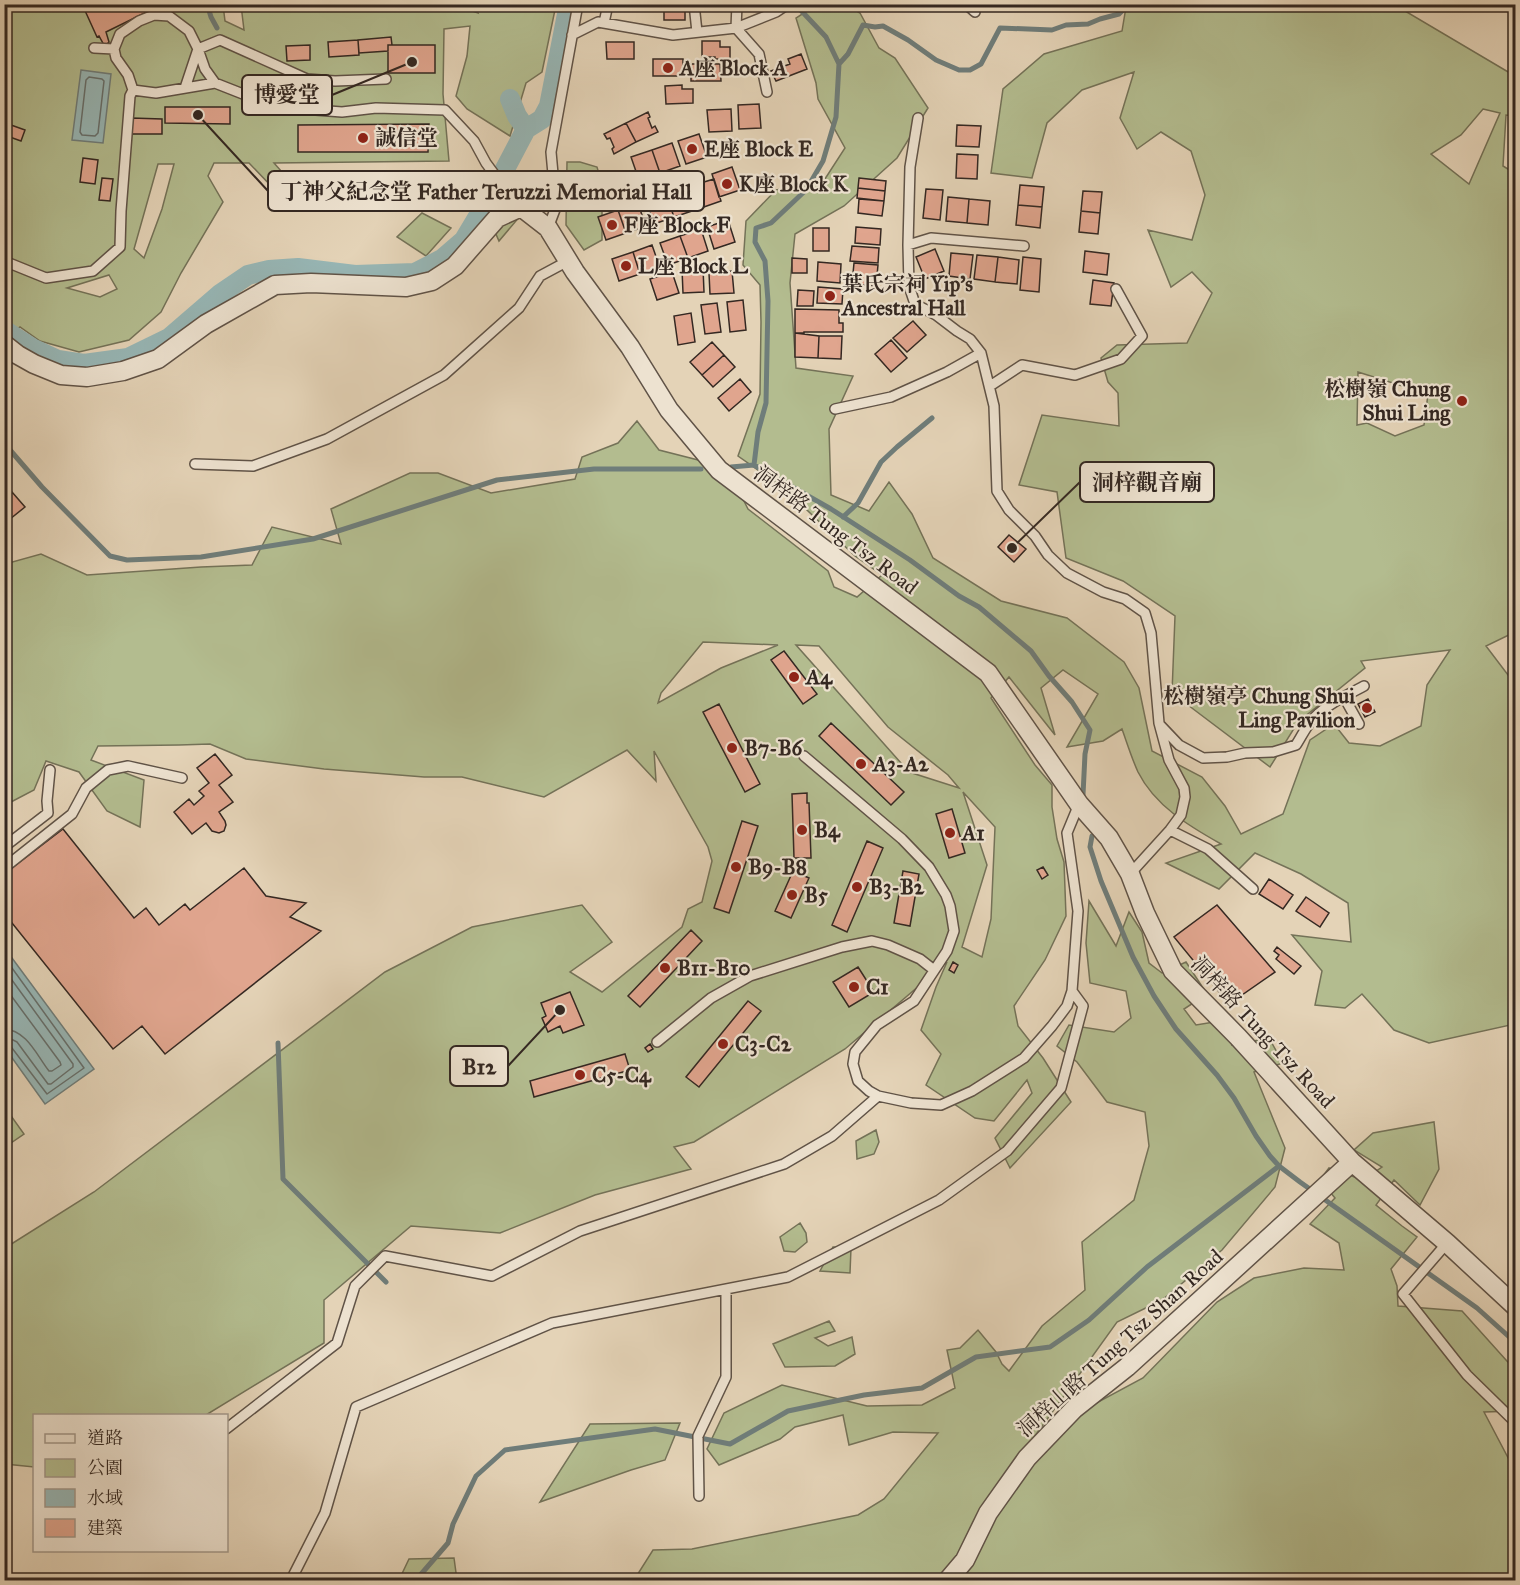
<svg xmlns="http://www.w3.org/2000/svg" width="1520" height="1585" font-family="'IM FELL Great Primer','Noto Serif TC',serif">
  <rect width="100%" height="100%" fill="#e4d3b7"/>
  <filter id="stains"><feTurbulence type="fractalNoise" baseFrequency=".00333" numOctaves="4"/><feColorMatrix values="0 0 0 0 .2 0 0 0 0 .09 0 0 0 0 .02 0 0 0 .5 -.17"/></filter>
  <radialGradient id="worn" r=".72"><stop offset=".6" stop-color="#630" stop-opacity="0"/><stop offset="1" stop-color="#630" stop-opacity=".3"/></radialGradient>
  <!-- green -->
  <path fill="#b3bc8f" stroke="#747258" stroke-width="1.5" fill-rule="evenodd" d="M453 4 478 13 475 5H556L542 72 526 83 510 136 467 109 456 96 467 56 470 26 444 29 443 94 449 161 274 163 290 181 275 190 249 163H214L208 176 223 202 181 273 161 312 129 340 79 352 40 341 20 327 5 340V5H223L225 21 244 30 241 5ZM158 164H174L162 209 144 258 134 249ZM109 275 117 289 100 297 67 288Z
    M1116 4 1395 5 1515 76V116L1506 115 1503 166 1516 174 1515 632 1486 646 1508 675 1515 670V1024L1429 1043 1394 1030 1362 994 1345 1008 1315 1005 1322 971 1292 935 1351 942 1348 903 1301 874 1255 853 1219 889 1166 863 1221 844C1189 826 1155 806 1138 772 1132 759 1127 743 1122 729L1103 741 1067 747 1098 694 1063 670 1041 688 1055 735 1009 677 991 698 1035 765 1052 785V807L1057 839 1064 862 1066 916 1045 960 1014 1006 1018 1026 1043 1058 1071 1102 1010 1168 995 1138 1032 1093 1027 1080 994 1121 975 1118 926 1085 941 1054 921 1030 936 987 947 962 845 1049 694 1142 674 1147 691 1169 595 1195 500 1233 411 1226 324 1300V1343L206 1415 34 1416V1467L5 1464V1248L94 1192 385 972 472 927 582 905 612 942 570 972 602 992 682 927 688 909 702 902 712 861 708 847 654 751 656 781 627 750 544 797 462 777H424L324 769 246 759 210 744 179 745 98 746 91 760 144 780 140 827 107 811 79 772 46 761 34 790 11 802 5 804V564L41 554 87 575 201 567 252 565 272 527 341 544 331 509 410 473H438L491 493 575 479 582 457 618 443 637 421 659 450 706 462 729 471 748 509 828 571 834 587 857 597 882 575 855 556 785 489 738 456 760 394 761 322 760 285 743 265 746 221 776 190 823 182 845 148 818 99 816 83 796 18 816 5H846L860 13 879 48 895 58 928 108 897 158 844 206 795 234 790 283 796 368 853 376 829 429 831 495 869 511 889 482 912 514 933 558 1001 601 1067 618 1124 662 1139 688 1152 751 1202 777 1225 806 1241 834 1283 814 1310 740 1334 724 1349 743 1380 746 1421 726 1427 685 1450 650 1361 661 1365 668 1298 722 1270 767 1172 693 1175 616 1123 581 1066 558 1057 492 1019 485 1042 415 1119 426 1118 393 1108 382 1101 358 1117 345 1187 343 1212 293 1192 272 1171 287 1148 230 1192 240 1205 195 1191 151 1161 132 1137 149 1120 118 1134 72 1082 90 1047 123 1032 178 991 173 1003 89 1044 54 1122 31 1126 7ZM1483 109 1500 113 1469 184 1431 154 1461 135ZM1358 372 1428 394 1424 425 1395 436 1367 423 1357 425ZM703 642 778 645 721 668 658 703 661 693ZM796 645 819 646 888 727 948 775 959 788 909 772ZM963 792 995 827 991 919 982 957 962 947 987 865Z
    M567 162H580L597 167 602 184V240L584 250 566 225Z
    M470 175 506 205 521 215 499 241Z
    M422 213 451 228 426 256 397 237Z
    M1089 901 1116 946 1129 912 1142 932 1149 963 1162 973 1186 962 1207 994 1184 1009 1196 1025 1233 1019 1232 1045 1269 1038 1283 1063 1254 1072 1285 1148 1275 1187 1222 1250 1162 1300 1117 1322 1035 1436 1143 1378 1217 1302 1254 1278 1304 1268 1344 1270 1339 1243 1310 1224 1335 1198 1320 1180 1329 1168 1363 1180 1382 1167 1354 1150 1373 1133 1434 1122 1439 1169 1420 1205 1394 1180 1376 1205 1402 1226 1417 1237 1391 1269 1397 1286 1398 1306 1462 1311 1515 1370V1411L1484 1412 1515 1471V1580H634L653 1550 692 1549 858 1515 884 1499 938 1433 893 1432 849 1445 843 1415 795 1427 780 1439 719 1465 707 1449 724 1413 782 1385 867 1406 922 1405 955 1388 947 1350 960 1348 978 1330 996 1352 1002 1364 1009 1371 1042 1326 1085 1290 1082 1242 1134 1200 1149 1146 1145 1112 1107 1102 1077 1062 1057 1046 1069 1025 1114 1032 1131 1018 1126 991 1090 983 1086 943Z
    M4 1106 24 1134 5 1147H4Z
    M876 1130 879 1142 874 1154 857 1159 856 1141Z
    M800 1223 806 1233 807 1242 795 1252 784 1251 780 1237Z
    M833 1247 851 1248 850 1273 820 1271Z
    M829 1321 835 1331 815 1338 828 1346 852 1337 855 1354 835 1366 785 1367 773 1344Z
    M680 1423 665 1460 631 1470 540 1502 590 1424Z
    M454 1558 457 1580H399L409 1559Z"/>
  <!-- water -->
  <path fill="#97b6b5" stroke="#6f7d7a" stroke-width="1.5" d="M81 70 111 74 103 143 72 140Z
    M12 958 94 1069 45 1104 5 1048V963Z"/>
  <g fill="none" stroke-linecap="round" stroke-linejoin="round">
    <!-- shore -->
    <path stroke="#666f6c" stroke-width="1.5" d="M89 77 102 79 104 81 98 133 95 136 82 135 80 132 86 80Z
      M4 968H12L84 1068 47 1094 12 1048 4 1046
      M4 975 9 976 73 1064V1067L51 1084H48L17 1042 11 1039 4 1038
      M4 986 60 1062 61 1065 52 1071H49C37 1056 27 1030 4 1029"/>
    <!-- stream -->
    <path stroke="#6f7d7a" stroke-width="5" d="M207 4 211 17 217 28
      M839 64 848 54 863 25 875 27 883 26 908 40 936 60 959 70H970L981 64 1000 28 1052 30 1066 25 1088 24 1100 19 1119 14 1129 4
      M4 443 42 487 110 556 127 560 201 557 313 539 497 480 594 469H701
      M754 465 758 432 766 403 768 301 765 261 755 242 756 228 771 223 806 190 823 161 836 117 839 64 826 37 795 4
      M731 467 754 465 831 509 910 560 959 596 979 607 1031 651 1049 676 1072 702 1090 730 1085 754 1083 795
      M843 517 858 503 881 462 897 447 932 418
      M1092 836 1090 847 1101 881 1133 957 1154 996 1176 1029 1217 1075 1234 1098 1256 1136 1270 1156 1279 1166 1300 1182 1477 1308 1516 1343
      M278 1043 283 1179 386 1282
      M416 1580 448 1543 453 1524 476 1476 505 1450 655 1429 730 1444 788 1411 864 1395 922 1388 976 1357 1050 1347 1089 1320 1147 1267 1279 1166"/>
    <!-- canal -->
    <path stroke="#97b6b5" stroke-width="20" d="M510 99 517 116 526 129
      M4 330 32 348 58 360 84 364 128 358 169 338 220 294 248 275 269 270 298 268 355 275 415 273 442 259 464 240 494 190 526 129 542 119 549 106 569 4"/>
  </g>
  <!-- building -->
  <path fill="#e0a58e" stroke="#342822" stroke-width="1.5" d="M82 4H158L159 6 106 32 109 42 107 44 104 45 99 36 97 37Z
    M620 4H641V10H620Z
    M664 4H685V20H664Z
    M391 37 392 45H388V51L359 53 358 40Z
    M358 40 359 55 329 57 328 42Z
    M702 41H720V47H730V59H715V57H702Z
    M606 42H634V59H607Z
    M310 45V60L287 61 286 46Z
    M388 45H435V73H388Z
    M801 54 807 69 776 81 771 71 790 64 788 59Z
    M653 59H683V76H653Z
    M691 64H720L721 81H691Z
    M682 85V89H693V103L666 104 665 86Z
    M759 104 761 128 739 129 738 105Z
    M165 107H230V124L165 123Z
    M731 109 732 131 709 132 707 110Z
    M648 112 650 117 648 118 652 128 655 126 658 132 636 142 626 123Z
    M131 118 162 119V134H131Z
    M626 123 636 142 614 154 612 149 614 147 610 138 607 139 604 134Z
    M429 124 428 152H298V125Z
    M11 125 25 130 21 141 7 136Z
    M957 125 981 126 979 147 956 146Z
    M699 134 707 157 686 164 678 141Z
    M672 143 680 166 660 173 652 150Z
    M652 150 660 173 639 180 631 157Z
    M957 154 978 155 977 179 956 178Z
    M83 158 98 160 95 184 80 182Z
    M732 167 740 190 719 197 712 174Z
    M102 178 113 179 110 201 99 200Z
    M859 178 886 181 885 191 858 188Z
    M714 179 721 201 701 208 694 185Z
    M1020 185 1044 187 1042 207 1018 205Z
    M687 188 695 210 674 217 666 194Z
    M858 188 885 191 884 201 857 198Z
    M926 189 943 190 940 220 923 218Z
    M1083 191 1102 192 1100 213 1081 211Z
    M666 194 674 217 654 224 646 201Z
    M948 197 969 199 967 223 946 221Z
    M859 199 884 201 882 216 858 213Z
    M969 199 990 201 988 225 967 223Z
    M638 204 646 226 626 233 618 210Z
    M1018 205 1042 207 1040 228 1016 225Z
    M618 210 626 233 606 240 598 217Z
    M1081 211 1100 213 1098 234 1079 232Z
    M728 220 735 242 714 249 707 227Z
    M856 227 881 229 880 245 855 243Z
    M813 228H829V251H813Z
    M701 229 708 251 688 258 680 236Z
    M680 236 688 258 668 265 660 243Z
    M652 245 660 268 640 274 633 252Z
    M852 246 879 248 878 263 850 261Z
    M935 249 944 271 925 279 916 257Z
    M1085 251 1109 254 1107 275 1083 272Z
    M633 252 640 274 619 281 612 259Z
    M951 253 973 255 970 279 949 276Z
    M977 255 998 257 995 282 974 279Z
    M998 257 1019 260 1017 284 995 282Z
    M1023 257 1041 259 1039 292 1020 290Z
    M792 258 807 259V273H792Z
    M818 262 841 264 840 283 817 281Z
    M854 263 878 265 876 286 852 284Z
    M703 268 704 292 683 293 682 269Z
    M732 271 734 293 710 294 709 273Z
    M672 272 679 293 657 300 650 279Z
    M1093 280 1114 283 1111 306 1090 304Z
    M818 287 843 289 842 304 817 303Z
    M798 290 814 291 813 306H797Z
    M743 300 746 330 730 332 727 302Z
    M717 303 721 332 705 334 701 305Z
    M795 309 839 310V323H843V332H804V333H795Z
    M691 313 695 342 678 345 674 316Z
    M913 321 926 335 907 352 893 338Z
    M795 333 819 336 818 358 795 357Z
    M819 336H842L841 359 818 358Z
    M891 340 907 358 891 372 875 354Z
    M712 342 724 355 702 375 690 362Z
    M724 355 735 367 713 387 702 375Z
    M740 379 751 392 729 411 718 398Z
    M4 481 12 492 4 498Z
    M12 492 25 507 5 523 4 498Z
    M1009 535 1026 549 1014 562 998 547Z
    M784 651 817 694 803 704 771 660Z
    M1368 699 1375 712 1365 717 1358 704Z
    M719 704 760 784 745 792 703 712Z
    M831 723 904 792 891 805 819 736Z
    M215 754 232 775 219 785 233 802 219 812 225 821 226 825 224 831 219 833 212 831 206 823 192 834 174 812 189 799 194 805 204 796 199 791 209 783 197 768Z
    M807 793V803H809L811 858H794L792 794Z
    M952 809 965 853 949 858 936 814Z
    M742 821 758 826 729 913 714 908Z
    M63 829 134 918 146 908 159 925 185 904 190 910 244 868 266 896 306 903 290 917 321 931 165 1054 142 1026 113 1049 4 913V874Z
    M867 841 883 848 847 932 832 925Z
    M1043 867 1048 875 1042 879 1037 870Z
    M793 871 809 878 791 918 775 911Z
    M903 871 919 874 910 926 894 923Z
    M1269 879 1293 895 1283 909 1259 894Z
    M1306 897 1329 913 1320 927 1296 911Z
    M1217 905 1275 972 1229 1004 1174 937Z
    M691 930 702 941 640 1007 628 996Z
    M1277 947 1301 966 1294 974 1276 959 1279 955 1274 951Z
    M953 962 958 965 954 973 949 970Z
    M858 967 874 992 849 1007 833 982Z
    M570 992 584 1025 563 1033 560 1026 548 1032 542 1018 546 1016 541 1003Z
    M748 1001 761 1011 699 1087 686 1077Z
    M650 1044 653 1049 648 1052 645 1048Z
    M625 1054 630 1070 534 1097 530 1081Z"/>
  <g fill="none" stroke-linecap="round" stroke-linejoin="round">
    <defs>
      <path id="service" d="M694 4 697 32
        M737 4 736 28 759 54 767 92
        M966 4 975 12
        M604 23 608 4
        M572 35 598 22 673 35 736 28 776 12 788 4
        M94 48 114 49
        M215 83 205 69 198 49 189 31 169 16 154 15 139 21 120 34 114 49 116 58 128 75 133 90 156 93 215 83 276 107 342 112 376 108 445 110 474 141 486 163 511 197 521 207
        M185 88 198 49 220 40 307 79 335 81 386 79
        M918 118 910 167 908 245 909 286 915 304 936 315 957 331 970 339 981 353 994 406 997 491 1009 510 1035 536 1048 555 1067 573 1103 592 1125 599 1145 613 1151 633 1159 723 1169 760 1184 788 1185 797 1181 815 1170 830 1130 874
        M548 228 556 207 551 152 578 4
        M908 245 931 238 1024 246
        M4 261 46 278 93 271 120 247 121 211 130 96 133 90
        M4 360 18 355
        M990 386 1022 365 1075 375 1121 359 1142 336 1116 289
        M835 409 891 397 947 372 981 353
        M195 464 253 466 327 439 444 375 519 308 540 276 568 261
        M1344 697 1359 724
        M1160 725 1179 745 1203 758 1227 757 1245 753 1273 752 1296 745C1302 736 1307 724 1315 717 1328 704 1347 695 1364 686
        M804 756 902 839 929 867 946 895 950 906 954 931 947 951 914 1001 877 1025 855 1052 853 1064 858 1081 869 1091 878 1096 911 1103 941 1105 972 1091 1024 1058 1052 1026 1067 1006 1072 991
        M1170 830 1208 849 1253 889
        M4 847 48 813 47 801 50 770
        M4 868 72 814 86 788 108 770 128 766 182 778
        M657 1042 711 998 750 976 842 947 872 941 888 945 920 959 934 970
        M1447 1243 1403 1294 1467 1375 1516 1423
        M226 1429 337 1343 355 1286 385 1256 492 1276 580 1231 784 1164 832 1136 878 1096
        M699 1496 698 1436 726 1377V1289
        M291 1580 325 1513 356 1407 552 1323 788 1277 939 1200 1007 1151 1061 1088 1083 1006 1072 991 1078 911 1067 833 1079 804"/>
      <path id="minor" d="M4 344 18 355 34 364 61 375 87 377 123 371 158 359 206 324 275 285 311 283 406 287 432 281 455 266 497 218 521 207 548 228 575 272 630 347 669 410 719 470 988 673 1079 804 1109 838 1130 874 1145 913 1173 971 1238 1037 1352 1162 1447 1243 1516 1307
        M948 1580 965 1560 988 1513 1027 1458 1074 1409 1127 1367 1352 1162"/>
    </defs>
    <!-- service casing -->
    <use href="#service" stroke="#605347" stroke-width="12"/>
    <!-- minor casing -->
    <use href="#minor" stroke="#605347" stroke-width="21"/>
    <!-- service -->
    <use href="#service" stroke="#ede2d0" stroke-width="9"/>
    <!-- minor -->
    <use href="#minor" stroke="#ede2d0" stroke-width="18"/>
  </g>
  <!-- markers -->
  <g fill="#8f2418" stroke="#ede2d0" stroke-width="2">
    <circle cx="668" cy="68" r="6"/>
    <circle cx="363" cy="138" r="6"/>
    <circle cx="692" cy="149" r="6"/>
    <circle cx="727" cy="184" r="6"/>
    <circle cx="612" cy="225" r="6"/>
    <circle cx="626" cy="266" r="6"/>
    <circle cx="830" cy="296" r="6"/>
    <circle cx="1462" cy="401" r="6"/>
    <circle cx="794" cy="677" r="6"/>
    <circle cx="1367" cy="708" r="6"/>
    <circle cx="732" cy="748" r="6"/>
    <circle cx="861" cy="764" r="6"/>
    <circle cx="802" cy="830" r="6"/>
    <circle cx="950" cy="833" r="6"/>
    <circle cx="736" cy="867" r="6"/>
    <circle cx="857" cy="887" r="6"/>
    <circle cx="792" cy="895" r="6"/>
    <circle cx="665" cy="968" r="6"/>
    <circle cx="854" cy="987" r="6"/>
    <circle cx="723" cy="1044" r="6"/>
    <circle cx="580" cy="1075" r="6"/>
  </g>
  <g text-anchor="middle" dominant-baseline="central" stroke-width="4.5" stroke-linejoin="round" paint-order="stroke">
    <!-- poi labels -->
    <g font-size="21" font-weight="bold" fill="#342822" stroke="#ede2d0" text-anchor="start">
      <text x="680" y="68">A座 Block A</text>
      <text x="375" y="138">誠信堂</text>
      <text x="704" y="149">E座 Block E</text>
      <text x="739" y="184">K座 Block K</text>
      <text x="624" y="225">F座 Block F</text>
      <text x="638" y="266">L座 Block L</text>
      <text x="842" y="284">葉氏宗祠 Yip's<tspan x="842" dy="24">Ancestral Hall</tspan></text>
      <text x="1450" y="389" text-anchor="end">松樹嶺 Chung<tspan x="1450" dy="24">Shui Ling</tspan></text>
      <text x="806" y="677">A4</text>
      <text x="1355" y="696" text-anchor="end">松樹嶺亭 Chung Shui<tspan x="1355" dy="24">Ling Pavilion</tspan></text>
      <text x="744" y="748">B7-B6</text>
      <text x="873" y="764">A3-A2</text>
      <text x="814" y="830">B4</text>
      <text x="962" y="833">A1</text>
      <text x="748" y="867">B9-B8</text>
      <text x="869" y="887">B3-B2</text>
      <text x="804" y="895">B5</text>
      <text x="677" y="968">B11-B10</text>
      <text x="866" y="987">C1</text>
      <text x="735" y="1044">C3-C2</text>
      <text x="592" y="1075">C5-C4</text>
    </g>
    <!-- street labels -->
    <g font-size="21" fill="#342822" stroke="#ede2d0">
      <text transform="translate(836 530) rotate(37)">洞梓路 Tung Tsz Road</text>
      <text transform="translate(1263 1032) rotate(47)">洞梓路 Tung Tsz Road</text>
      <text transform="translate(1120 1343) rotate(-42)">洞梓山路 Tung Tsz Shan Road</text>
    </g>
  </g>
  <!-- callouts -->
  <path fill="none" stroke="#342822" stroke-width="2" d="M412 62L332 95M198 115L268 191M1012 548L1080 482M560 1010L508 1066"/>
  <g fill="#342822" stroke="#ede2d0" stroke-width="2">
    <circle cx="412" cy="62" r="6"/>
    <circle cx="198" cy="115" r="6"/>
    <circle cx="1012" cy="548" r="6"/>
    <circle cx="560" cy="1010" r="6"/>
  </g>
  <g fill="#ede2d0" stroke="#342822" stroke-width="2">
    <rect x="242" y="75" width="90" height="40" rx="6"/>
    <rect x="268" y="171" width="436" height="40" rx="6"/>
    <rect x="1080" y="462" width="134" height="40" rx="6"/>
    <rect x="450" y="1046" width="58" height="40" rx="6"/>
  </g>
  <g font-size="22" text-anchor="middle" font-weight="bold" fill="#342822">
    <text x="287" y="102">博愛堂</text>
    <text x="486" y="199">丁神父紀念堂 Father Teruzzi Memorial Hall</text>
    <text x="1147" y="490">洞梓觀音廟</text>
    <text x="479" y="1074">B12</text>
  </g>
  <!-- margin -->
  <rect width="1520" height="1585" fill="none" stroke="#e4d3b7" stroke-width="24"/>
  <rect x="6" y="6" width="1508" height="1573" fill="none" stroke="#342822" stroke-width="3"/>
  <rect x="12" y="12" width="1496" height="1561" fill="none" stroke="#342822" stroke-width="1.5"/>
  <!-- legend -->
  <rect x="33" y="1414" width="195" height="138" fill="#ede2d0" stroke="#a3988a" stroke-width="1.5"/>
  <rect x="45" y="1434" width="30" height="9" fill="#ede2d0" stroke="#a3988a" stroke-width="1.5"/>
  <text x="87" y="1444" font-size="18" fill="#342822">道路</text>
  <rect x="45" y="1459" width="30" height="18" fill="#b3bc8f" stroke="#a3988a" stroke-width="1.5"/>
  <text x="87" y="1474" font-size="18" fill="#342822">公園</text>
  <rect x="45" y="1489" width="30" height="18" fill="#97b6b5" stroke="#a3988a" stroke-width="1.5"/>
  <text x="87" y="1504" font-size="18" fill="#342822">水域</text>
  <rect x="45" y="1519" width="30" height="18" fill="#e0a58e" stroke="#a3988a" stroke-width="1.5"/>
  <text x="87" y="1534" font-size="18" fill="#342822">建築</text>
  <rect width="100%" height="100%" filter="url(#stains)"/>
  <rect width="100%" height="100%" fill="url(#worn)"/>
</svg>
